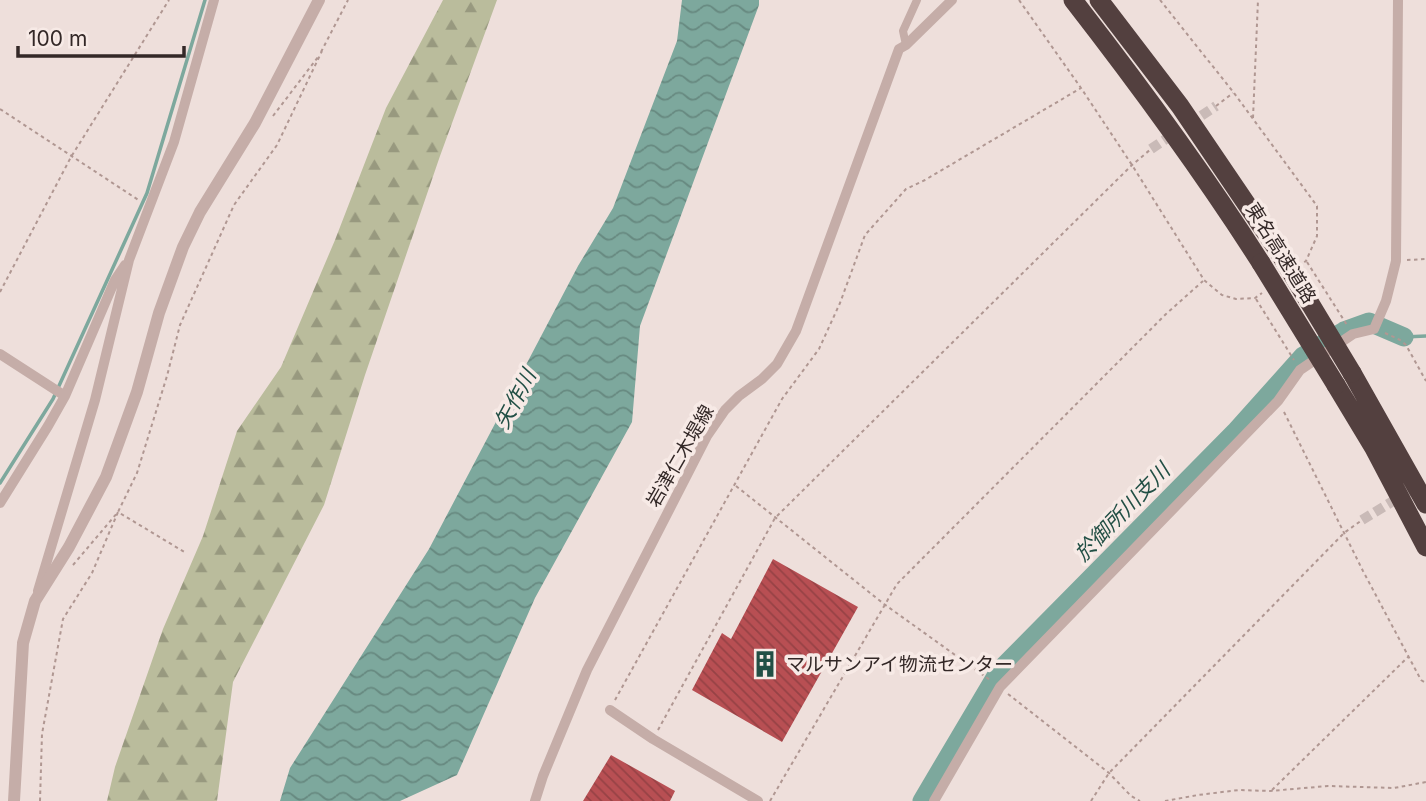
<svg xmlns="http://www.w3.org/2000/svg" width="1426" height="801" font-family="Inter,'Noto Sans JP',sans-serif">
  <defs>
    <pattern id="forest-firs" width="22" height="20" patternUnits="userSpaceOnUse" patternTransform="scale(1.75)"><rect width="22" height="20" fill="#babc9c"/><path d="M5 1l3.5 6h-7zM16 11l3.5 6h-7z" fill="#98997f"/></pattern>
    <pattern id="water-waves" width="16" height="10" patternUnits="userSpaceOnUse" patternTransform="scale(1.75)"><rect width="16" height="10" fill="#7da89d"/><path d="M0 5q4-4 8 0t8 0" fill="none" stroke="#678980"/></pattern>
    <pattern id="building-back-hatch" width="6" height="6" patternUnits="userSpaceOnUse" patternTransform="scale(1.75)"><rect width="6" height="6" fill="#b84f53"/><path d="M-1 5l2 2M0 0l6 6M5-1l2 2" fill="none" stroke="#964245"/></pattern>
  </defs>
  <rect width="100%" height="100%" fill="#eedfdb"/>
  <!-- forest -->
  <path fill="url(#forest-firs)" d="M443 0H497L440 156 365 375 324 505 233 682 217 801H107L115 767 163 629 203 536 237 431 281 367 335 240 386 108Z"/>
  <!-- water -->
  <path fill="url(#water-waves)" d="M682 0H759V5L640 326 632 422 535 598 457 775 400 801H280L290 768 429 549 578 266 613 208 677 41Z"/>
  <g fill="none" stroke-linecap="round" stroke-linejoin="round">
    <!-- stream -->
    <path stroke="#7da89d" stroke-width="3.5" d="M1404 337 1426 336
      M0 483 53 399 147 193 205 0"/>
    <!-- river -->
    <path stroke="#7da89d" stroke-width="19" d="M922 801 999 671 1235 432 1303 356 1344 331 1369 322 1404 337"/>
  </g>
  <!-- building -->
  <path fill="url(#building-back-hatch)" d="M773 559 858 607 782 742 692 690 722 633 731 639Z
    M611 755 675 791 670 801H583Z"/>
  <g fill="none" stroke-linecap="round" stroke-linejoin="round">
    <!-- minor-tunnel -->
    <path stroke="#c9bab7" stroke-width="10" stroke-dasharray="10 5" stroke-linecap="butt" d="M1189 124 1216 106
      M1151 149 1175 133
      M1362 520 1426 481"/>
    <!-- path -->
    <path stroke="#b09792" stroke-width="2" stroke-dasharray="3.5 3.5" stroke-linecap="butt" d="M1019 0 1081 88 1132 165 1204 280 1222 295 1236 299 1255 298 1262 293
      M1160 0 1234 93 1317 206V236L1306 261 1303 263
      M321 52 348 0
      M1216 106 1233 93
      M0 109 140 201
      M273 116 318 57
      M1253 118 1258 0
      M1407 260 1426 259
      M1307 262 1347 325
      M0 292 71 157 169 0
      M1256 299 1294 360
      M1385 333 1400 340 1406 345 1426 381
      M1284 412 1363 571 1421 680 1426 683
      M736 486 884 604 990 680
      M73 565 118 512 137 473 167 376 180 325 234 205 277 145 322 51
      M1008 694 1109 773 1131 796 1140 801
      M615 700 782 399 819 349 840 303 865 235 906 189 925 180 1081 88
      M658 730 775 518 1132 165 1151 149
      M1272 790 1408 657
      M40 801 42 734 63 619 92 573 118 512 186 553
      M770 801 897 584 1166 314 1203 281
      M1091 801 1109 773 1344 533 1362 520
      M1165 801 1198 795 1239 790 1270 791 1328 786 1394 788 1426 782"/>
    <!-- pedestrian -->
    <path stroke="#c5ada8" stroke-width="8" d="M906 45 903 31 917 0"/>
    <!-- minor -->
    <path stroke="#c5ada8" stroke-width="10" d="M0 354 65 396
      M0 503 48 426 65 396 115 280 125 265
      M38 591 95 400 129 260 174 142 214 0
      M610 710 653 739 758 801
      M535 801 543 776 587 670 707 436 725 410 739 396 762 379 777 364 796 331 899 49 906 45 952 0
      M934 801 1000 687 1278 401 1300 370 1353 334 1374 329 1386 301 1396 261 1398 0"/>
    <!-- tertiary -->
    <path stroke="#c5ada8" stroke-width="12" d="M14 801 23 643 35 601 69 547 106 477 137 392 159 313 183 247 200 212 255 123 319 0"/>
    <!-- motorway -->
    <path stroke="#53403f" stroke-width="19" d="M1073 0C1139 85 1203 172 1261 263
      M1099 0 1180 106 1279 252
      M1352 373 1426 504
      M1336 385 1374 448 1426 547"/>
    <!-- motorway-bridge -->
    <path stroke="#53403f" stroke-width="19" d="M1279 252 1352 373
      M1261 263 1336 385"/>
  </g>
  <!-- icons -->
  <defs>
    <symbol id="building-bare" viewBox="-9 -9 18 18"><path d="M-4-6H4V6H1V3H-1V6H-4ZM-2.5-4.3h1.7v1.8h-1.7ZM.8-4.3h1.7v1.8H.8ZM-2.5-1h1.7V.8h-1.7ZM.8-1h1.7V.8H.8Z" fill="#224f45" stroke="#f7eae6" stroke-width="2.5" paint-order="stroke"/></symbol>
  </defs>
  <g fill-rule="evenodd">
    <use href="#building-bare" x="746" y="645" width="38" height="38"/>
  </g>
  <g text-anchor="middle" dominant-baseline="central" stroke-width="7" stroke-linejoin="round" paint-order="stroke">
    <!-- street labels -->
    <g font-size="19" fill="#332827" stroke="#f7eae6">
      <text transform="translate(1281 253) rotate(58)">東名高速道路</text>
      <text transform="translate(680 456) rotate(-60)">岩津仁木堤線</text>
    </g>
    <!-- poi labels -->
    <g font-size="19" fill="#332827" stroke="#f7eae6" text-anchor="start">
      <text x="786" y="664">マルサンアイ物流センター</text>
    </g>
    <!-- water labels -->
    <g font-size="21" font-style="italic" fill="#224f45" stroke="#f7eae6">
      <text transform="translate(515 399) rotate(-62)">矢作川</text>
      <text transform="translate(1122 512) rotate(-46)">於御所川支川</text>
    </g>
  </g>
  <!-- scale -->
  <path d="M18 46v10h166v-10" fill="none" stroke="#332827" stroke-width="3.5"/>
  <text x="28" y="46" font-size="21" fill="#332827" stroke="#f7eae6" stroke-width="5" paint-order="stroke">100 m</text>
</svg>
